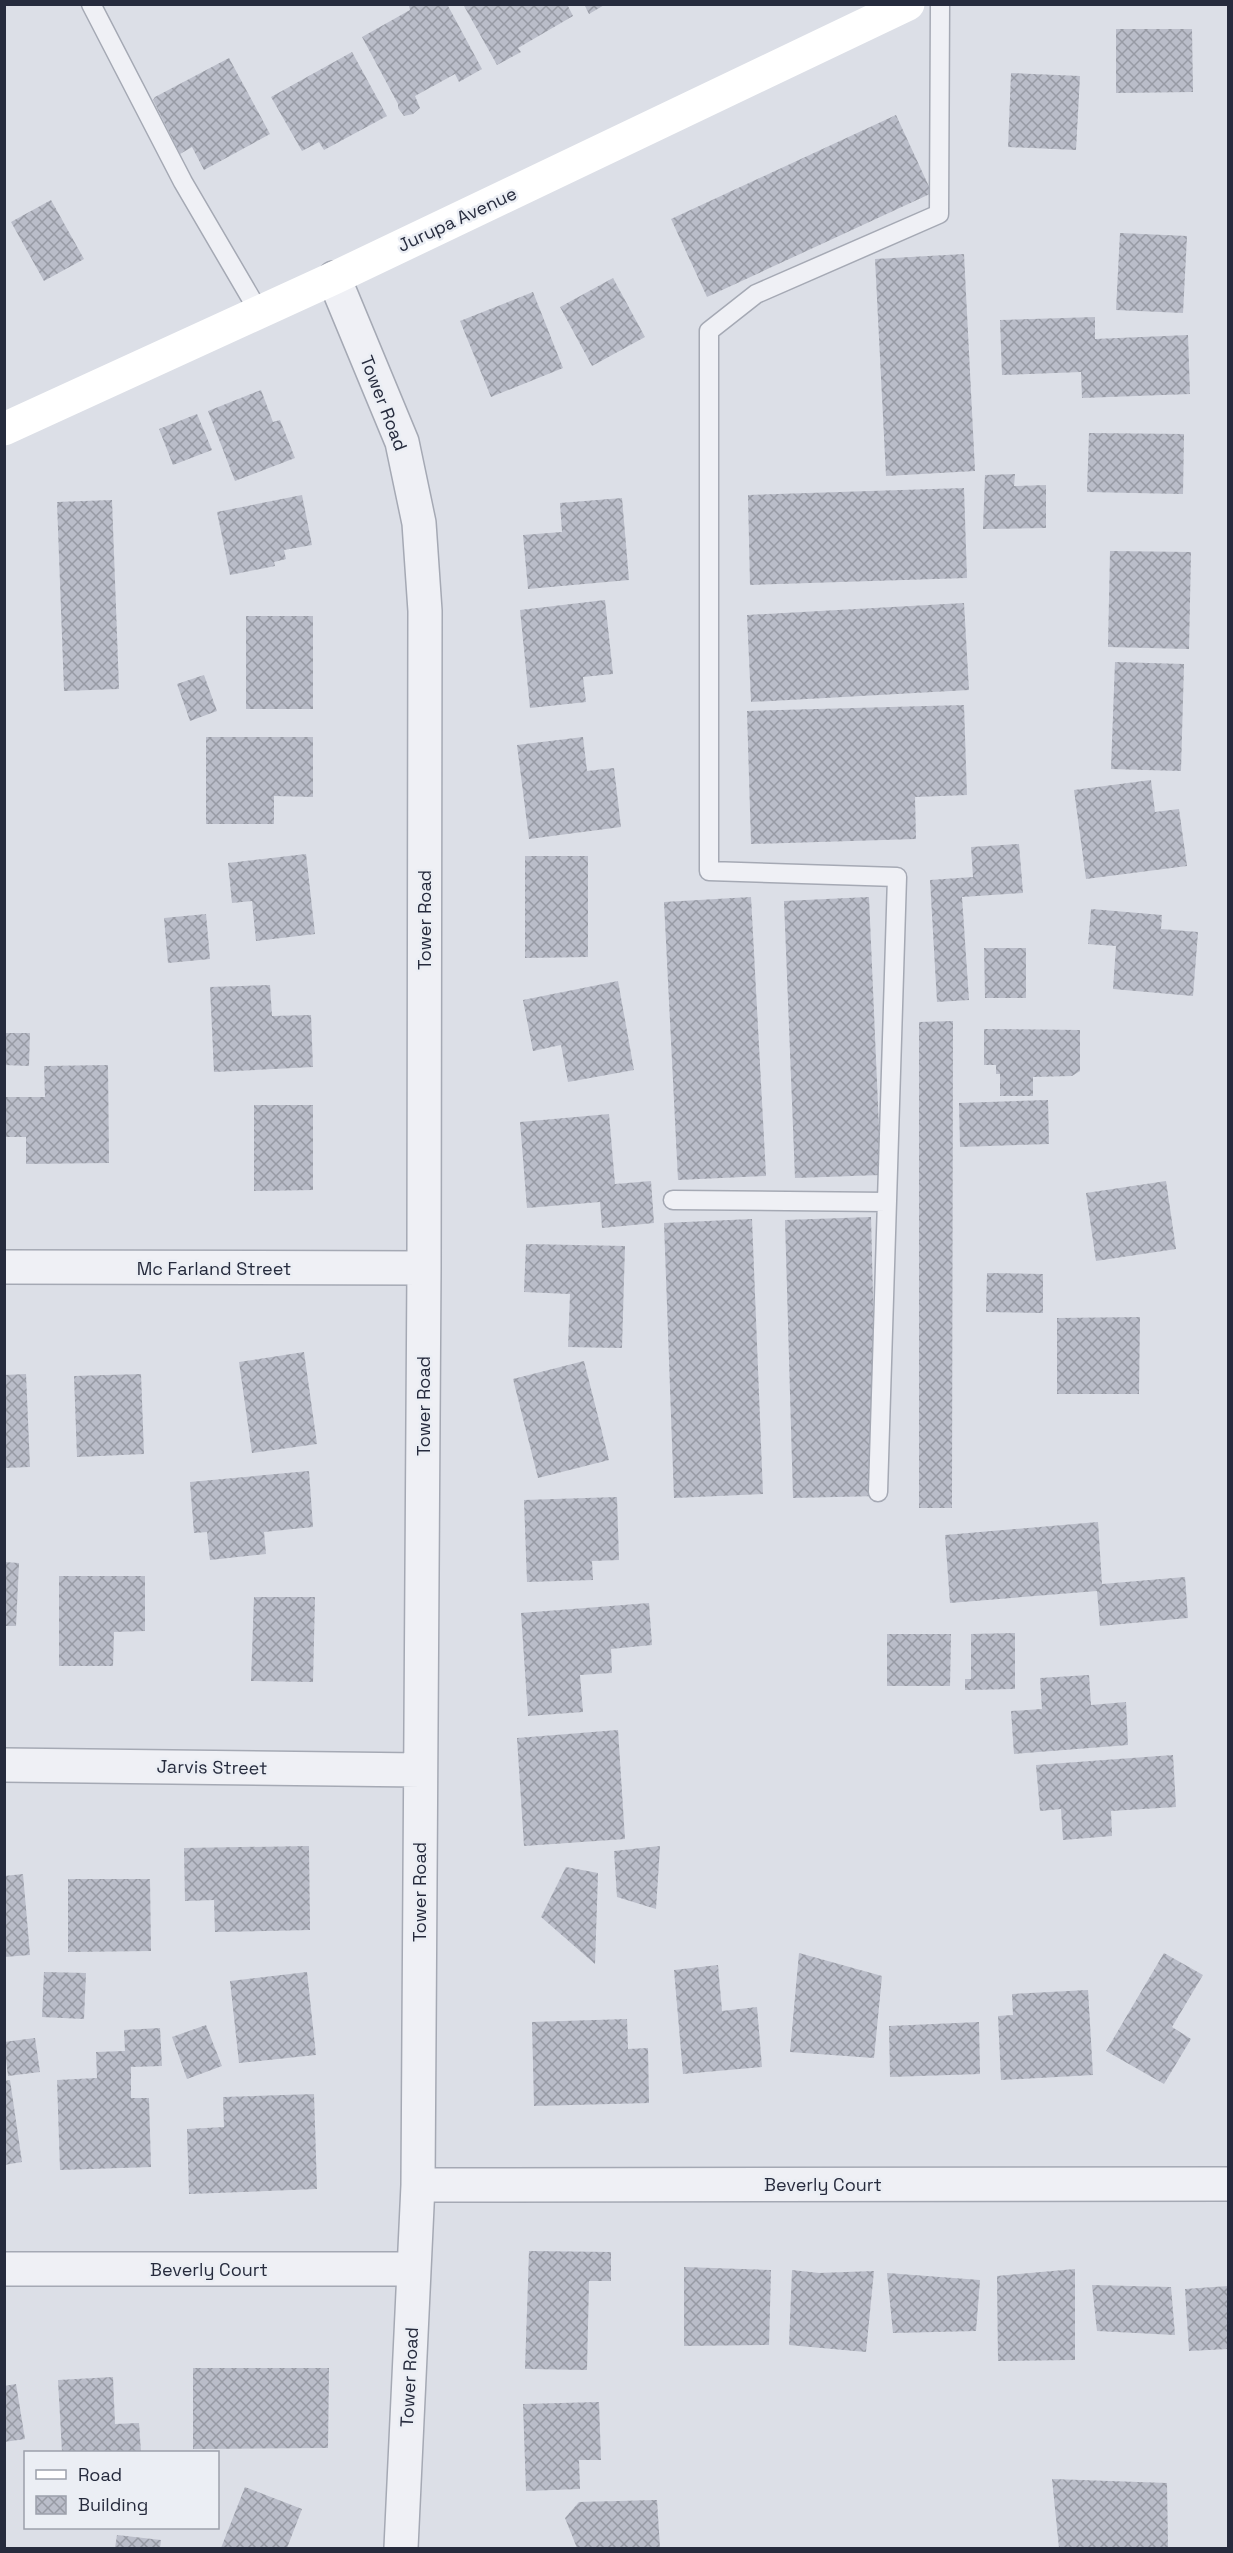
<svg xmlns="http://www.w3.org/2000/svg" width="1233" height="2553" font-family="'Space Grotesk',sans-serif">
  <defs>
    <pattern id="building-cross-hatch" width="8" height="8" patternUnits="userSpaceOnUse" patternTransform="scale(1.5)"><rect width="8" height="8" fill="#babdc9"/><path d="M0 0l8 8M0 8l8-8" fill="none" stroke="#979aa4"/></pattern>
  </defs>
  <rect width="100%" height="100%" fill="#dcdfe7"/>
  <!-- building -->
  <path fill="url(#building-cross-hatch)" d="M412 4H447L482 69 459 82 455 74 415 96 420 108 413 114 404 116 398 108V104L362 37 410 10 409 6Z
    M466 4H567L573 16 518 48 521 52 497 65 464 6Z
    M584 4H606L589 14Z
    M1116 29H1192L1193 92 1116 93Z
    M352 52 387 116 324 150 319 142 302 151 271 97Z
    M229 58 270 134 204 170 192 147 180 154 153 100 155 97Z
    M1011 73 1080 76 1076 150 1008 147Z
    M896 115 932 193 707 297 671 219Z
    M51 200 84 259 44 281 11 222Z
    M1120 233 1187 236 1183 313 1116 310Z
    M964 254 975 471 886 476 875 259Z
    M613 278 645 337 592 366 560 307Z
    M533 292 563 368 491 397 460 321Z
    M1095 317V339L1188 335 1190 394 1082 398 1081 372 1002 375 1000 320Z
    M261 390 273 422 280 420 295 458 235 481 208 411Z
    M197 414 212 450 173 465 159 429Z
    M1089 433 1184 434 1183 494 1087 492Z
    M1015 474 1014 486 1046 485V528L983 529 985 475Z
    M964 488 967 578 750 585 748 495Z
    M302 495 312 545 284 550 286 559 274 562 275 566 230 575 217 512Z
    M622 498 629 580 528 589 523 535 562 532 560 503Z
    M112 500 119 689 64 691 57 502Z
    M1110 551 1191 552 1189 649 1108 647Z
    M605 600 613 674 583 677 586 702 530 708 520 610Z
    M964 603 969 690 751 702 747 615Z
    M246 616H313V709H246Z
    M1115 662 1184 664 1181 771 1111 769Z
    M204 675 217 711 190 721 177 684Z
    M964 705 967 795 915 797 916 839 751 844 747 711Z
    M206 737H313V797L274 796V824H206Z
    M583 737 587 771 614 768 621 827 529 839 517 745Z
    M1151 780 1155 812 1179 809 1187 866 1086 879 1074 790Z
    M1019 844 1023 893 962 897 969 1000 937 1002 930 880 973 877 971 847Z
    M306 854 315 934 256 941 252 901 232 903 228 863Z
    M525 856H588V957L525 958Z
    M751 897 766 1176 678 1180 664 902Z
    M869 897 881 1175 795 1178 784 901Z
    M1091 909 1162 915 1161 929 1198 932 1193 996 1113 989 1116 946 1088 944Z
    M206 914 210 959 168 963 164 918Z
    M984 948H1026V998H985Z
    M618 981 634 1070 568 1082 561 1045 533 1051 523 1000Z
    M270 985 272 1016 311 1015 313 1067 214 1072 210 987Z
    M953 1021 952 1508H919V1022Z
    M984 1029 1080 1030V1071L1072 1076 1033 1077V1096H1000V1074H996V1065H984Z
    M4 1033H30L29 1066 4 1065Z
    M108 1065 109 1163 26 1164V1137H4V1097H45L44 1066Z
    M1048 1100 1049 1144 960 1147 959 1103Z
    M254 1105H313V1190L254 1191Z
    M609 1114 615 1184 651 1181 654 1223 602 1228 600 1202 527 1208 520 1122Z
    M1166 1181 1176 1249 1096 1261 1086 1193Z
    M871 1217 878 1496 793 1498 785 1220Z
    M752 1219 763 1494 674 1498 664 1223Z
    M526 1244 625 1246 622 1348 568 1347 570 1294 524 1292Z
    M987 1273 1043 1274V1313L986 1312Z
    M1140 1317 1139 1394H1057V1318Z
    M304 1352 317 1444 252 1453 239 1362Z
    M584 1361 609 1460 538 1478 513 1379Z
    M26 1374 30 1467 4 1468V1375Z
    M141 1374 144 1454 77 1457 74 1376Z
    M309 1471 313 1527 264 1532 266 1554 210 1560 207 1532 194 1533 190 1482Z
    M617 1497 619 1560 592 1561 593 1580 527 1582 524 1500Z
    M1098 1522 1102 1584 1185 1577 1188 1618 1100 1626 1097 1591 950 1603 945 1535Z
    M4 1562 19 1563 16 1626H4Z
    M59 1576H145V1631L114 1632 113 1666H59Z
    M254 1597H315L313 1682 251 1681Z
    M649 1603 652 1645 611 1649 612 1673 580 1675 583 1712 528 1716 521 1613Z
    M1015 1633V1689L965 1690V1679H971V1634Z
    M887 1634H951L950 1686H887Z
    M1089 1675 1091 1705 1126 1702 1128 1745 1014 1754 1011 1711 1042 1709 1040 1678Z
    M618 1730 625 1839 524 1846 517 1738Z
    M1173 1755 1176 1807 1111 1811 1112 1836 1063 1840 1061 1809 1040 1811 1036 1765Z
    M309 1846 310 1930 215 1932 214 1900 185 1901 184 1848Z
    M660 1846 656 1909 617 1897 614 1851Z
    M566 1867 598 1873 595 1964 541 1917Z
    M23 1874 30 1955 4 1957V1876Z
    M68 1879H150L151 1951 68 1952Z
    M799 1953 882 1976 874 2058 790 2052Z
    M1164 1953 1203 1975 1172 2027 1191 2039 1164 2084 1106 2051Z
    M718 1965 722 2011 757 2007 762 2067 683 2074 674 1970Z
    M44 1972 86 1973 84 2019 42 2017Z
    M307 1972 316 2055 239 2063 230 1981Z
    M1088 1990 1093 2075 1001 2080 998 2016 1013 2015 1012 1994Z
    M627 2019 628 2049 648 2048 649 2103 534 2106 532 2022Z
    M979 2022 980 2074 890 2077 889 2026Z
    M206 2025 222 2066 187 2079 172 2037Z
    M160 2028 162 2066 131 2067V2098H149L151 2167 60 2170 57 2080 97 2078 96 2052 125 2051 124 2030Z
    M35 2038 40 2072 8 2076 4 2042Z
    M10 2080 22 2162 4 2165V2081Z
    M314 2094 317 2189 189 2194 187 2129 224 2127 223 2097Z
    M529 2251 611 2252V2281H589L587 2370 525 2369Z
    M684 2267 771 2270 769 2345 684 2346Z
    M1075 2269V2360L998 2361 997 2276Z
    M792 2270 819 2273 874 2271 866 2352 789 2345Z
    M887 2273 980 2280 976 2331 893 2333Z
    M1092 2285 1171 2287 1175 2335 1097 2331Z
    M1228 2286V2349L1189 2351 1185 2289Z
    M193 2368H329L328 2448 193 2449Z
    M113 2377 115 2424 139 2423 141 2452H62L58 2380Z
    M16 2384 25 2439 4 2442V2386Z
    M599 2402 601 2460H579L580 2489 526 2491 523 2404Z
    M1052 2479 1167 2483 1168 2548H1059Z
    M245 2487 302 2509 287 2548H221Z
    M657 2500 660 2548H577L565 2518 579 2502Z
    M117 2535 161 2540 160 2548H115Z"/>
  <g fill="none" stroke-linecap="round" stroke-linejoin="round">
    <defs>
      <path id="service" d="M91 4 183 182 259 312
        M673 1200 887 1202
        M878 1492 897 877 709 871V331L756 294 939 214 940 4"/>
      <path id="minor" d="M334 278 402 442 419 523 425 611 424 1268 418 2185 401 2548
        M4 1267 424 1268
        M4 1765 420 1770
        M418 2185 1228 2184
        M4 2269H414"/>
    </defs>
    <!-- service casing -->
    <use href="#service" stroke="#a5a9b4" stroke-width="21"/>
    <!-- minor casing -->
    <use href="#minor" stroke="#a5a9b4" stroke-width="36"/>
    <!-- service -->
    <use href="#service" stroke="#eff0f5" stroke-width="18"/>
    <!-- minor -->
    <use href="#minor" stroke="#eff0f5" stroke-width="33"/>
    <!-- secondary -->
    <path stroke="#fff" stroke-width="33" d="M4 429 334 278 908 4"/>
  </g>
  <g text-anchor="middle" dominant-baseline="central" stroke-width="5" stroke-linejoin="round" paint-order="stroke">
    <!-- street labels -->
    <g font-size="18" fill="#262b3d" stroke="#ebeef4">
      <text transform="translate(457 219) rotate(-25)">Jurupa Avenue</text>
      <text transform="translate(384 403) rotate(69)">Tower Road</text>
      <text transform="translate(424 920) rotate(-90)">Tower Road</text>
      <text x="214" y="1268">Mc Farland Street</text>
      <text transform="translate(423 1406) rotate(-90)">Tower Road</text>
      <text transform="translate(212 1767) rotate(1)">Jarvis Street</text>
      <text transform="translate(419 1892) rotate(-90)">Tower Road</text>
      <text x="823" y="2184">Beverly Court</text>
      <text x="209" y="2269">Beverly Court</text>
      <text transform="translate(409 2377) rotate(-87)">Tower Road</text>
    </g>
  </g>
  <!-- border -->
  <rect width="1233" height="2553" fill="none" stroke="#262b3d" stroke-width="12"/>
  <!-- legend -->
  <rect x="24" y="2451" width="195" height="78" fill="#ebeef4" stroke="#9ca0ab" stroke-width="1.5"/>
  <rect x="36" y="2470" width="30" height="9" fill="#ffffff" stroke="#9ca0ab" stroke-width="1.5"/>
  <text x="78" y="2481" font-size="18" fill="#262b3d">Road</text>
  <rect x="36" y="2496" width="30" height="18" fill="url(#building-cross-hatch)" stroke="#9ca0ab" stroke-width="1.5"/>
  <text x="78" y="2511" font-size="18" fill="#262b3d">Building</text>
</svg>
